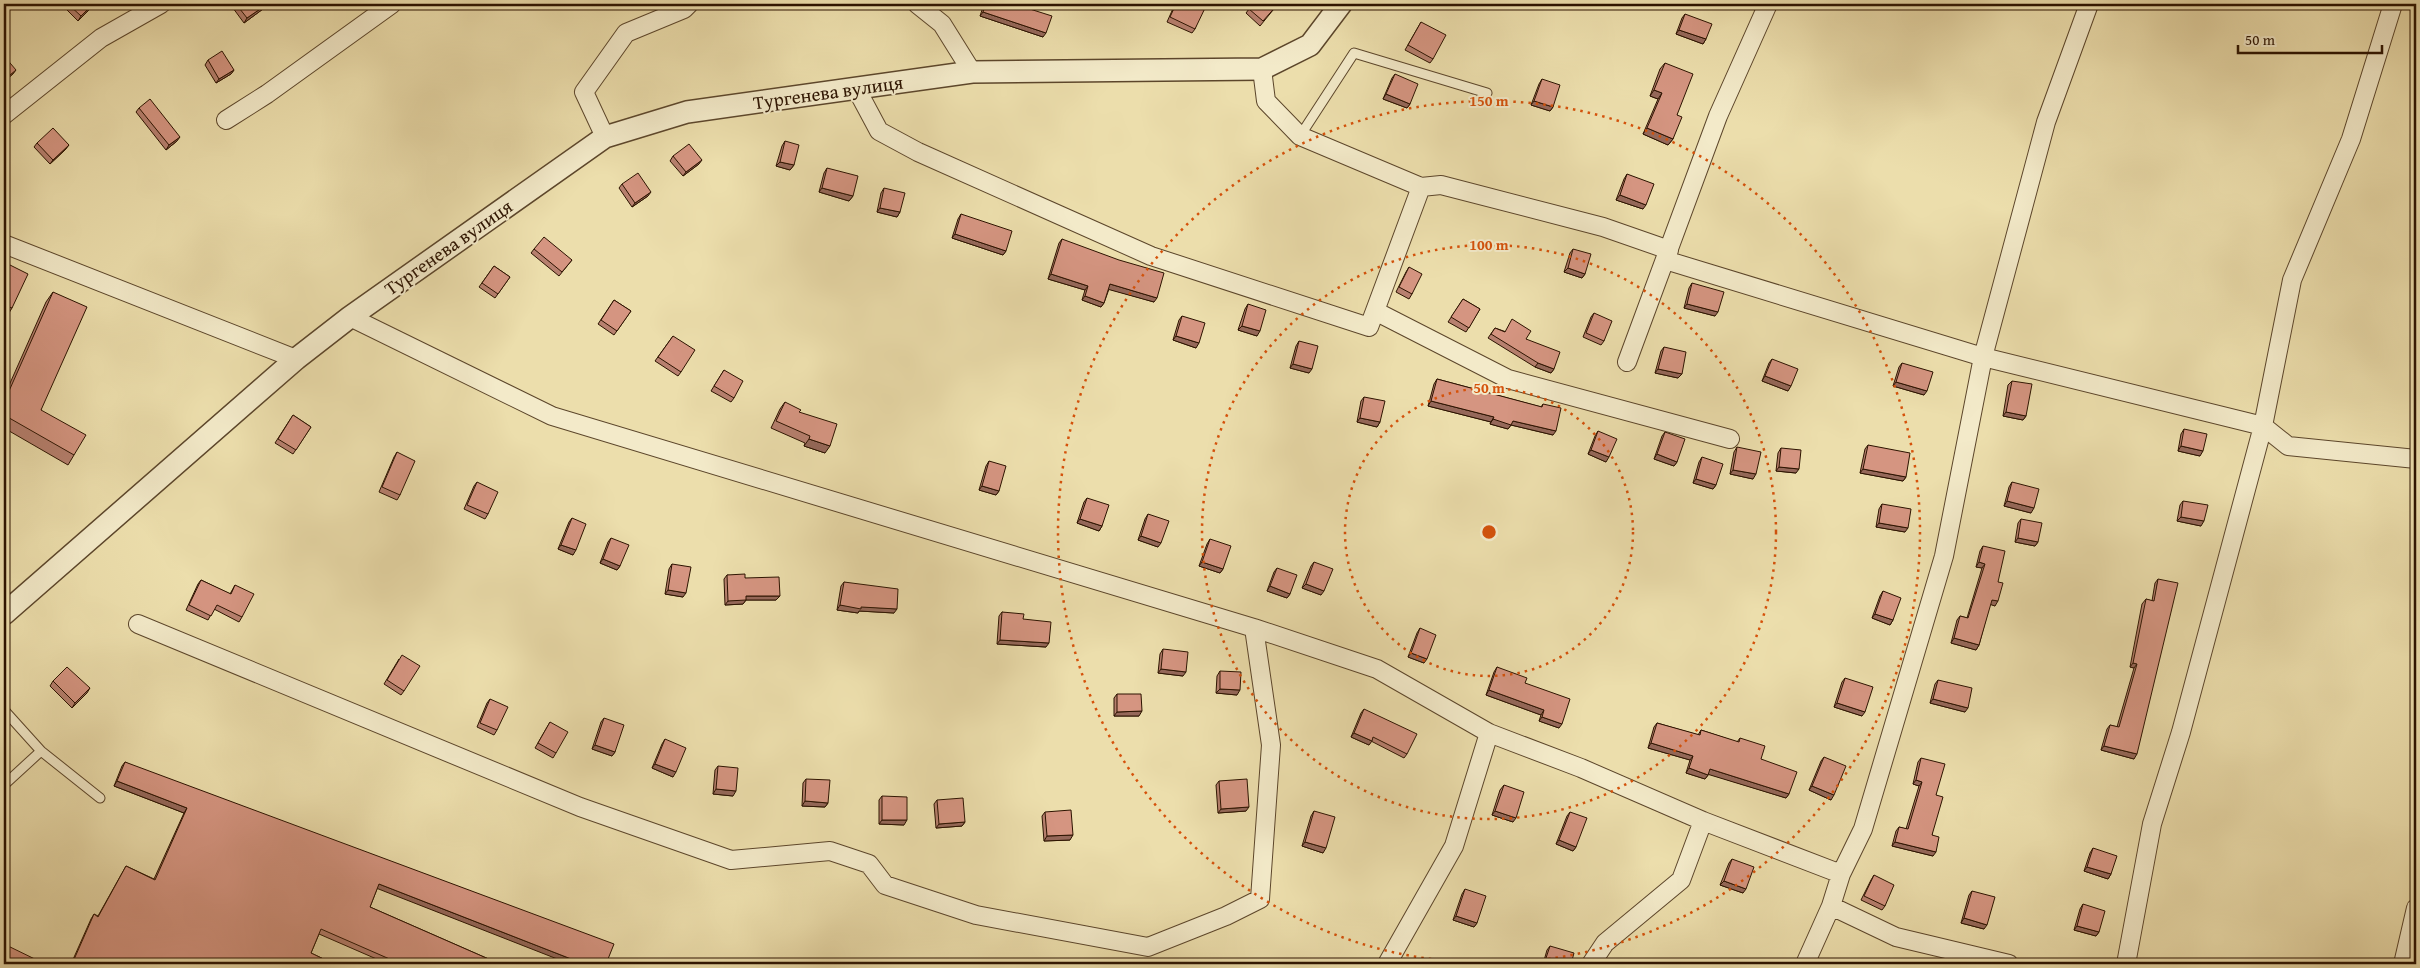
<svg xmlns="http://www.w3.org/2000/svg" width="2420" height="968" font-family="'Gentium Book Plus',serif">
  <rect width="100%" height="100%" fill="#ecdeac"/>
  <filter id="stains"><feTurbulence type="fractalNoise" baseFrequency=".004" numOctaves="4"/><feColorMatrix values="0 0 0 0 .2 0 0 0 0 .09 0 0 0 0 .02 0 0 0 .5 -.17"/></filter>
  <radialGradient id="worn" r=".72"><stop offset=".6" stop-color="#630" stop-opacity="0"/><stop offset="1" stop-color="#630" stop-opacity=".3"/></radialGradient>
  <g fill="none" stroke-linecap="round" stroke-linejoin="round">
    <defs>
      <path id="service" d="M1300 136 1354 53 1487 93
        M4 710 41 751 100 798
        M4 785 41 751"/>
      <path id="minor" d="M917 4 942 24 972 72
        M1262 69 1266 101 1300 136 1421 187 1441 185 1603 227 1669 250
        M856 88 879 131 918 152 1151 256 1369 327 1421 187
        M4 115 101 38 161 4
        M226 120 267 94 392 4
        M605 137 584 92 626 33 684 9 689 4
        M4 244 296 359
        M1665 260 1983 357 2263 426 2288 446 2416 459
        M1375 311 1508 379 1730 439
        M350 317 552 416 1254 628 1377 669 1489 733 1581 768 1703 821 1841 874
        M1627 362 1718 116 1768 4
        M138 624 580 807 731 860 830 851 869 864 885 885 976 915 1148 947 1226 916 1260 899 1271 745 1254 628
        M1831 906 1896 937 2009 964
        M1387 964 1454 846 1489 733
        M1591 964 1605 943 1681 880 1703 821
        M1805 964 1831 906 1841 874 1863 829 1944 556 1983 357 2046 122 2089 4
        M2126 964 2152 824 2181 732 2263 426 2292 280 2351 139 2393 4
        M2403 964 2416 908"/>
      <path id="tertiary" d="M4 614 296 359 350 317 605 137 687 112 972 72 1262 69 1310 45 1341 4"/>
    </defs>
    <!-- service casing -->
    <use href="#service" stroke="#5c462b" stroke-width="11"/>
    <!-- minor casing -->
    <use href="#minor" stroke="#5c462b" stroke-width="20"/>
    <!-- tertiary casing -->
    <use href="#tertiary" stroke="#5c462b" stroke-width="24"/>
    <!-- service -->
    <use href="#service" stroke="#f3eac9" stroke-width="9"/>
    <!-- minor -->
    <use href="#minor" stroke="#f3eac9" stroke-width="18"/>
    <!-- tertiary -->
    <use href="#tertiary" stroke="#f3eac9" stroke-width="21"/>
  </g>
  <!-- wall -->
  <path fill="#b7806f" stroke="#2c1300" d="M63 4H94L91 8 78 21 62 5Z
    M230 4H266V5L263 9 244 23Z
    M984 4H1014L1043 37 980 16Z
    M1175 4H1202L1195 29 1192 33 1167 22Z
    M1278 4 1260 26 1246 13 1249 9Z
    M1685 14 1706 39 1703 44 1676 34 1682 18Z
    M1421 22 1433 59 1430 63 1405 50Z
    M208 60 234 70 231 74 216 83 205 65Z
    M1665 63 1677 115 1673 139 1668 145 1643 134 1658 99 1650 96 1660 69Z
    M1395 74 1410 104 1407 108 1383 99 1392 78Z
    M1542 79 1553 107 1550 111 1531 105 1539 84Z
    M139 108 177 141 166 150 136 112Z
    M785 141 794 165 790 170 776 166 782 146Z
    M37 143 66 149 50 164 34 147Z
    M673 156 699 164 683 176 670 161Z
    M827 168 853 196 849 201 819 192 824 173Z
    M1627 174 1643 209 1616 200 1624 179Z
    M622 184 648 196 632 207 619 188Z
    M884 188 900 212 897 217 877 212 881 193Z
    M961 214 1006 251 1003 255 952 238 958 219Z
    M1062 239 1154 302 1109 289 1104 303 1101 307 1082 300 1085 290 1048 279 1059 243Z
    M534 249 572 260 559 276 531 253Z
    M1573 249 1585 274 1582 278 1564 272 1570 253Z
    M4 262 12 308 4 321Z
    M494 266 510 277 495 298 479 287Z
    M1409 267 1412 294 1409 299 1396 292 1406 272Z
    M1692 283 1715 316 1684 308 1689 288Z
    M53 292 41 410 74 455 68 465 4 428V391L7 390 46 302Z
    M1463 299 1480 309 1466 332 1448 322Z
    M614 300 631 311 614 335 598 324Z
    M1248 304 1257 336 1238 330 1245 309Z
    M1594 313 1604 341 1601 345 1583 337 1591 317Z
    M1182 316 1196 348 1173 340 1179 320Z
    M1495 328 1526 339 1554 369 1551 373 1535 367 1488 338Z
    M673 336 681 372 678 376 655 361Z
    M1299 341 1309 373 1290 368 1296 346Z
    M1664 347 1682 374 1678 378 1655 373 1661 351Z
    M1772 359 1788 391 1762 381 1769 363Z
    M1902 363 1924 395 1893 386 1899 367Z
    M724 370 734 398 731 402 711 391Z
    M1437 379 1541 407 1543 404 1553 435 1511 425 1508 429 1490 424 1491 422 1428 406 1434 384Z
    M2012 381 2026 416 2023 420 2003 416 2008 385Z
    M1364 397 1380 422 1377 427 1357 422 1361 401Z
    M785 402 825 453 804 446 805 443 771 428 780 409Z
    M293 415 311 427 293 454 275 443Z
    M2184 429 2200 456 2178 451 2181 434Z
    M1598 431 1606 462 1588 454 1595 436Z
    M1665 432 1677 462 1674 466 1654 459 1662 436Z
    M1868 445 1906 477 1903 481 1860 473 1865 449Z
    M1737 447 1753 479 1730 474 1734 452Z
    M1781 448 1796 473 1776 471 1778 453Z
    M397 452 400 495 397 500 379 492 394 457Z
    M1702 457 1716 485 1713 489 1693 483 1699 462Z
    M989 461 999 491 996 495 979 490 986 466Z
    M477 482 488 514 485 519 464 509 474 486Z
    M2012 482 2031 513 2004 506 2009 487Z
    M1087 498 1102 526 1099 531 1077 523 1084 502Z
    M2183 501 2201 526 2177 521 2180 505Z
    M1882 504 1905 532 1876 527 1879 509Z
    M1148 514 1158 547 1138 540 1145 519Z
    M572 518 573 555 558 549 569 522Z
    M2021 519 2038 542 2035 546 2015 542 2018 523Z
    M611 538 620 566 617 570 600 563 608 542Z
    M1210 539 1223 569 1220 573 1199 566 1207 544Z
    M1983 546 1998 582 1995 606 1990 604 1979 645 1976 650 1951 643 1957 620 1960 616 1967 618 1982 568 1976 567 1980 551Z
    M1314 562 1321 595 1302 588 1311 566Z
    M672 564 683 597 665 594 669 569Z
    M1277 568 1290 594 1287 598 1267 591 1274 572Z
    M727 575 745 578 780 596 776 600H746L743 604 725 605 724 579Z
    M2158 579 2134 759 2101 750 2107 729 2110 725 2117 727 2134 668 2130 667 2142 604 2146 599 2152 601 2155 583Z
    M201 580 230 594 235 585 242 617 239 622 214 609 208 620 186 610 198 584Z
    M844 582 894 613 859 611 858 613 837 610 841 586Z
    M1883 591 1893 620 1890 625 1872 618 1880 596Z
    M1002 612 1023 619 1046 647 997 644 999 616Z
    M1420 628 1424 663 1408 657 1417 633Z
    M1163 649 1183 676 1158 673 1160 654Z
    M399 659 404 691 401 695 384 684Z
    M1497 667 1525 683 1559 728 1539 721 1541 715 1486 695 1494 672Z
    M1220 671 1237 695 1216 693 1217 676Z
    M1845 678 1862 716 1834 707 1842 682Z
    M1938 680 1965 712 1930 703 1935 684Z
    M53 681 87 693 72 708 50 686Z
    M1117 694 1139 716H1114V698Z
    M490 699 497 730 494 735 477 727 487 703Z
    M1364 709 1407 754 1404 758 1371 741 1369 745 1351 737 1361 713Z
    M604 718 615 752 612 756 592 749 601 722Z
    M550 722 556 753 553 758 535 748Z
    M1657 723 1698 735 1701 730 1737 742 1740 738 1761 759 1789 794 1786 798 1709 774 1705 779 1686 773 1690 760 1648 748 1654 727Z
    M665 739 673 777 652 768 662 744Z
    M1824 757 1831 800 1809 790 1821 761Z
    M1921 758 1936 795 1932 835 1933 856 1892 846 1896 831 1899 827 1906 829 1919 786 1913 784 1918 762Z
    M125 762 377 889 370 907 500 964H388L319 934 311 953 334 964H71L91 919 94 914 98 916 126 866 154 879 184 813 114 786 122 766Z
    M718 766 733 796 713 794 715 770Z
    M806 779 828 803 825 807 802 806 803 783Z
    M1219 781 1246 811 1218 813 1216 785Z
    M1504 785 1513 822 1492 815 1500 790Z
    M882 796 904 825 879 824V800Z
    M937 800 965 822 962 826 936 828 934 804Z
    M1314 811 1323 853 1302 846 1311 816Z
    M1045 812 1070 840 1044 841 1042 816Z
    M1570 812 1576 847 1573 851 1556 844 1567 816Z
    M2093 848 2111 874 2108 879 2084 871 2090 853Z
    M1732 859 1743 893 1720 885 1729 863Z
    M1874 875 1885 906 1882 910 1861 900 1871 880Z
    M1465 889 1477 923 1474 927 1453 920 1462 894Z
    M1972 891 1984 929 1961 923 1969 895Z
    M2083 904 2099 932 2096 936 2074 930 2080 909Z
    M1550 946 1571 964H1543L1547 950Z"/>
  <!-- shaded-wall -->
  <path fill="#95685a" stroke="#2c1300" d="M94 4 91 8 78 21 81 16Z
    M266 5 263 9 244 23 247 18Z
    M983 12 1046 33 1043 37 980 16Z
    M1679 30 1706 39 1703 44 1676 34Z
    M16 70 13 74 4 82V80Z
    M234 70 231 74 216 83 219 79Z
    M1654 90 1662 93 1658 99 1650 96Z
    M1386 94 1410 104 1407 108 1383 99Z
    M1534 101 1553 107 1550 111 1531 105Z
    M1647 128 1673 139 1668 145 1643 134Z
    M180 137 177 141 166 150 169 145Z
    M69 145 66 149 50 164 53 160Z
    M702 160 699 164 683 176 686 172Z
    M780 162 794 165 790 170 776 166Z
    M822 188 853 196 849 201 819 192Z
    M651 192 648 196 632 207 635 203Z
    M1620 195 1646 205 1643 209 1616 200Z
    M880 208 900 212 897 217 877 212Z
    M955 234 1006 251 1003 255 952 238Z
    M1568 268 1585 274 1582 278 1564 272Z
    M1051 274 1088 286 1085 290 1048 279Z
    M1110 284 1157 298 1154 302 1107 289Z
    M1085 296 1104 303 1101 307 1082 300Z
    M1687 304 1718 312 1715 316 1684 308Z
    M1242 326 1260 331 1257 336 1238 330Z
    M1176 336 1199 343 1196 348 1173 340Z
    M1538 363 1554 369 1551 373 1535 367Z
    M1293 364 1312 369 1309 373 1290 368Z
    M1658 369 1682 374 1678 378 1655 373Z
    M1765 376 1791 386 1788 391 1762 381Z
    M1896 382 1927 391 1924 395 1893 386Z
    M1431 401 1494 417 1491 422 1428 406Z
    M2006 412 2026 416 2023 420 2003 416Z
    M1360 418 1380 422 1377 427 1357 422Z
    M1493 419 1513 421 1556 431 1553 435 1511 425 1508 429 1490 424Z
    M809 439 830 446 825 453 804 446Z
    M2181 446 2203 451 2200 456 2178 451Z
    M1591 450 1609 457 1606 462 1588 454Z
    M1657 454 1677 462 1674 466 1654 459Z
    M1779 467 1799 469 1796 473 1776 471Z
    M1863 469 1906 477 1903 481 1860 473Z
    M1733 470 1756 474 1753 479 1730 474Z
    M1696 479 1716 485 1713 489 1693 483Z
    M982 486 999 491 996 495 979 490Z
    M2007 501 2034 508 2031 513 2004 506Z
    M2181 517 2204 521 2201 526 2177 521Z
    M1080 519 1102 526 1099 531 1077 523Z
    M1879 523 1908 528 1905 532 1876 527Z
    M1141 536 1161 543 1158 547 1138 540Z
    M2018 538 2038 542 2035 546 2015 542Z
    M561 545 576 550 573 555 558 549Z
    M603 559 620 566 617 570 600 563Z
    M1202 562 1223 569 1220 573 1199 566Z
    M1979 562 1985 564 1982 568 1976 567Z
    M1306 584 1324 591 1321 595 1302 588Z
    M1270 586 1290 594 1287 598 1267 591Z
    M668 590 686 593 683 597 665 594Z
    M746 596H780L776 600H746L743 604 725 605 728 601Z
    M1992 600 1998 601 1995 606 1989 604Z
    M840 605 897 609 894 613 859 611 858 613 837 610Z
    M1875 614 1893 620 1890 625 1872 618Z
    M1954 638 1979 645 1976 650 1951 643Z
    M1000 640 1049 643 1046 647 997 644Z
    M1411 653 1427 659 1424 663 1408 657Z
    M2133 663 2137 664 2134 668 2130 667Z
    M1161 669 1186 672 1183 676 1158 673Z
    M90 688 87 693 72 708 75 703Z
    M1220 689 1240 690 1237 695 1216 693Z
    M1489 690 1544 710 1541 715 1486 695Z
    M1933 699 1968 708 1965 712 1930 703Z
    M1837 703 1865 712 1862 716 1834 707Z
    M1142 711 1139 716H1114L1117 712Z
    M1542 717 1562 724 1559 728 1539 721Z
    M1354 733 1372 741 1369 745 1351 737Z
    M1651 743 1693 756 1690 760 1648 748Z
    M595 745 615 752 612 756 592 749Z
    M2104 746 2137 754 2134 759 2101 750Z
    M655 764 676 772 673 777 652 768Z
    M1689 768 1708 775 1705 779 1686 773Z
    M1710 769 1789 794 1786 798 1707 774Z
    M1916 780 1922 782 1919 786 1913 784Z
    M117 781 187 808 184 813 114 786Z
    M1812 786 1834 795 1831 800 1809 790Z
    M716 789 736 791 733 796 713 794Z
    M805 801 828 803 825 807 802 806Z
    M1249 807 1246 811 1218 813 1221 809Z
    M1495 811 1516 818 1513 822 1492 815Z
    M882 820H907L904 825 879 824Z
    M965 822 962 826 936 828 939 824Z
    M1073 835 1070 840 1044 841 1047 836Z
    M1559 840 1576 847 1573 851 1556 844Z
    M1305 842 1326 848 1323 853 1302 846Z
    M1895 842 1936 852 1933 856 1892 846Z
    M2087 867 2111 874 2108 879 2084 871Z
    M1724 881 1746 889 1743 893 1720 885Z
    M379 884 584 964H570L376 888Z
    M1456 916 1477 923 1474 927 1453 920Z
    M1964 918 1987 925 1984 929 1961 923Z
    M2077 926 2099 932 2096 936 2074 930Z"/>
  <!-- building -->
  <path fill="#d59581" stroke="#2c1300" d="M68 4H93L81 16Z
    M236 4H266V5L247 18Z
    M986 4H1014L1052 16 1046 33 983 12Z
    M1176 4H1202L1206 6 1195 29 1170 17Z
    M1254 4H1278L1263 21 1249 9Z
    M1685 14 1712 24 1706 39 1679 30Z
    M1421 22 1446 35 1433 59 1408 45Z
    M222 51 234 70 219 79 208 60Z
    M5 57 16 70 4 80V59Z
    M1665 63 1693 74 1677 115 1682 117 1673 139 1647 128 1662 93 1654 90Z
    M1395 74 1418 84 1410 104 1386 94Z
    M1542 79 1560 85 1553 107 1534 101Z
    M150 99 180 137 169 145 139 108Z
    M53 128 69 145 53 160 37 143Z
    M785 141 799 145 794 165 780 162Z
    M689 144 702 160 686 172 673 156Z
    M827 168 858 176 853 196 822 188Z
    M638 173 651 192 635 203 622 184Z
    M1627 174 1654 184 1646 205 1620 195Z
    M884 188 905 193 900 212 880 208Z
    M961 214 1012 231 1006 251 955 234Z
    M544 237 572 260 562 272 534 249Z
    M1062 239 1119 260 1164 273 1157 298 1110 284 1104 303 1085 296 1088 286 1051 274Z
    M1573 249 1591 254 1585 274 1568 268Z
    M4 262 28 274 12 308 4 305Z
    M494 266 510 277 498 294 482 283Z
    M1409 267 1422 274 1412 294 1399 287Z
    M1692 283 1724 292 1718 312 1687 304Z
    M53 292 87 307 41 410 86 435 74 455 4 415V392L5 389 9 391Z
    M1463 299 1480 309 1469 328 1451 317Z
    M614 300 631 311 617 331 601 320Z
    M1248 304 1266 310 1260 331 1242 326Z
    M1594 313 1612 321 1604 341 1586 333Z
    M1182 316 1205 323 1199 343 1176 336Z
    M1512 319 1531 331 1526 339 1560 352 1554 369 1538 363 1491 334 1495 328 1505 332Z
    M673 336 695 350 681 372 658 357Z
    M1299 341 1318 346 1312 369 1293 364Z
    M1664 347 1686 352 1682 374 1658 369Z
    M1772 359 1798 369 1791 386 1765 376Z
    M1902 363 1933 372 1927 391 1896 382Z
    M724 370 743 381 734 398 714 386Z
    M1437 379 1542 407 1543 404 1561 408 1556 431 1513 421 1511 425 1493 419 1494 417 1431 401Z
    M2012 381 2032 384 2026 416 2006 412Z
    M1364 397 1385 401 1380 422 1360 418Z
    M785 402 801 410 799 412 837 424 830 446 809 439 810 436 776 421Z
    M293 415 311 427 296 450 278 439Z
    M2184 429 2207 434 2203 451 2181 446Z
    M1598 431 1617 439 1609 457 1591 450Z
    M1665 432 1685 439 1677 462 1657 454Z
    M1868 445 1910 453 1906 477 1863 469Z
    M1737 447 1761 452 1756 474 1733 470Z
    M1781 448 1801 450 1799 469 1779 467Z
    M397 452 415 461 400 495 382 487Z
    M1702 457 1723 464 1716 485 1696 479Z
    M989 461 1006 466 999 491 982 486Z
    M477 482 498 492 488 514 467 505Z
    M2012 482 2039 489 2034 508 2007 501Z
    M1087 498 1109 505 1102 526 1080 519Z
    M2183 501 2208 505 2204 521 2181 517Z
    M1882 504 1911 509 1908 528 1879 523Z
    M1148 514 1169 521 1161 543 1141 536Z
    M572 518 586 524 576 550 561 545Z
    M2021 519 2042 523 2038 542 2018 538Z
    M611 538 629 545 620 566 603 559Z
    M1210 539 1231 546 1223 569 1202 562Z
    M1983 546 2005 551 1998 582 2003 583 1998 601 1992 600 1979 645 1954 638 1960 616 1968 618 1985 564 1979 562Z
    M1314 562 1333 569 1324 591 1306 584Z
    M672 564 691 567 686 593 668 590Z
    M1277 568 1297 575 1290 594 1270 586Z
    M745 574V578L779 577 780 596H746V600L728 601 727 575Z
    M2158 579 2178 583 2137 754 2104 746 2110 725 2119 727 2137 664 2133 663 2146 599 2154 601Z
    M201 580 231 594 235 585 254 594 242 617 217 605 211 616 189 605Z
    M844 582 898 589 897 609 861 607V609L840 605Z
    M1883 591 1901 598 1893 620 1875 614Z
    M1002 612 1024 614 1023 619 1051 622 1049 643 1000 640Z
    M1420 628 1436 635 1427 659 1411 653Z
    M1163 649 1188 652 1186 672 1161 669Z
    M402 655 420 666 404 691 387 680Z
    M67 667 90 688 75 703 53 681Z
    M1497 667 1527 678 1525 683 1570 699 1562 724 1542 717 1544 710 1489 690Z
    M1220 671 1241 672 1240 690 1220 689Z
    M1845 678 1873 687 1865 712 1837 703Z
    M1938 680 1972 688 1968 708 1933 699Z
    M1117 694H1141L1142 711 1117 712Z
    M490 699 508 707 497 730 480 723Z
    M1364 709 1417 734 1407 754 1373 737 1372 741 1354 733Z
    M604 718 624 725 615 752 595 745Z
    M550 722 568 732 556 753 538 743Z
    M1657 723 1700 735 1701 730 1739 742 1740 738 1765 746 1761 759 1797 772 1789 794 1710 769 1708 775 1689 768 1693 756 1651 743Z
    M665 739 686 748 676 772 655 764Z
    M1824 757 1846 766 1834 795 1812 786Z
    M1921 758 1945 764 1936 795 1943 797 1932 835 1939 837 1936 852 1895 842 1899 827 1908 829 1922 782 1916 780Z
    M125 762 614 944 606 964H584L379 884 370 907 500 964H401L321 929 311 953 334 964H72L94 914 98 917 126 866 155 880 187 808 117 781Z
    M718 766 738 768 736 791 716 789Z
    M806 779 830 780 828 803 805 801Z
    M1247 779 1249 807 1221 809 1219 781Z
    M1504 785 1524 792 1516 818 1495 811Z
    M882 796 907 797V820H882Z
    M963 798 965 822 939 824 937 800Z
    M1071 810 1073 835 1047 836 1045 812Z
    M1314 811 1335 817 1326 848 1305 842Z
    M1570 812 1587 818 1576 847 1559 840Z
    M2093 848 2117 856 2111 874 2087 867Z
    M1732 859 1754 867 1746 889 1724 881Z
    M1874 875 1894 885 1885 906 1864 896Z
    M1465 889 1486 896 1477 923 1456 916Z
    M1972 891 1995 897 1987 925 1964 918Z
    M2083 904 2105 911 2099 932 2077 926Z
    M4 944 45 964H4Z
    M1550 946 1574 953 1571 964H1544Z
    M1919 959 1932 964H1916Z"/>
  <!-- distance rings -->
  <g fill="none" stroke="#d5520b" stroke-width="2.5" stroke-dasharray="2.5 5">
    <circle cx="1489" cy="532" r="144"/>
    <circle cx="1489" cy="532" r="287"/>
    <circle cx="1489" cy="532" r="431"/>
  </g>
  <g text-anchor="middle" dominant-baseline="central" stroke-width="4" stroke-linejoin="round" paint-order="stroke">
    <!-- street labels -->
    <g font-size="19" fill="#2c1300" stroke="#f3eac9">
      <text transform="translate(828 92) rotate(-8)">Тургенева вулиця</text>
      <text transform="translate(448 247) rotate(-35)">Тургенева вулиця</text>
    </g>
  </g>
  <circle cx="1489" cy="532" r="8" fill="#d5520b" stroke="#f3eac9" stroke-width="2.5"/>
  <g font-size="15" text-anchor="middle" font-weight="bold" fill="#d5520b" stroke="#f3eac9" stroke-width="4" stroke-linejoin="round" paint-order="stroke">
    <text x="1489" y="106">150 m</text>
    <text x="1489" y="250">100 m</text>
    <text x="1489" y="393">50 m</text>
  </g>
  <!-- margin -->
  <rect width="2420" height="968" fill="none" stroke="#ecdeac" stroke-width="20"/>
  <rect x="5" y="5" width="2410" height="958" fill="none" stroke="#2c1300" stroke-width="2.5"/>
  <rect x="10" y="10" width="2400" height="948" fill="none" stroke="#2c1300"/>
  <!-- scale -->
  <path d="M2238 45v8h144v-8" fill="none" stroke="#2c1300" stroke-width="2.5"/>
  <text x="2245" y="45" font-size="15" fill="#2c1300" stroke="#f3eac9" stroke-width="4" paint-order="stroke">50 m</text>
  <rect width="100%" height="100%" filter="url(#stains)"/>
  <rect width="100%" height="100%" fill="url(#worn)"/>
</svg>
